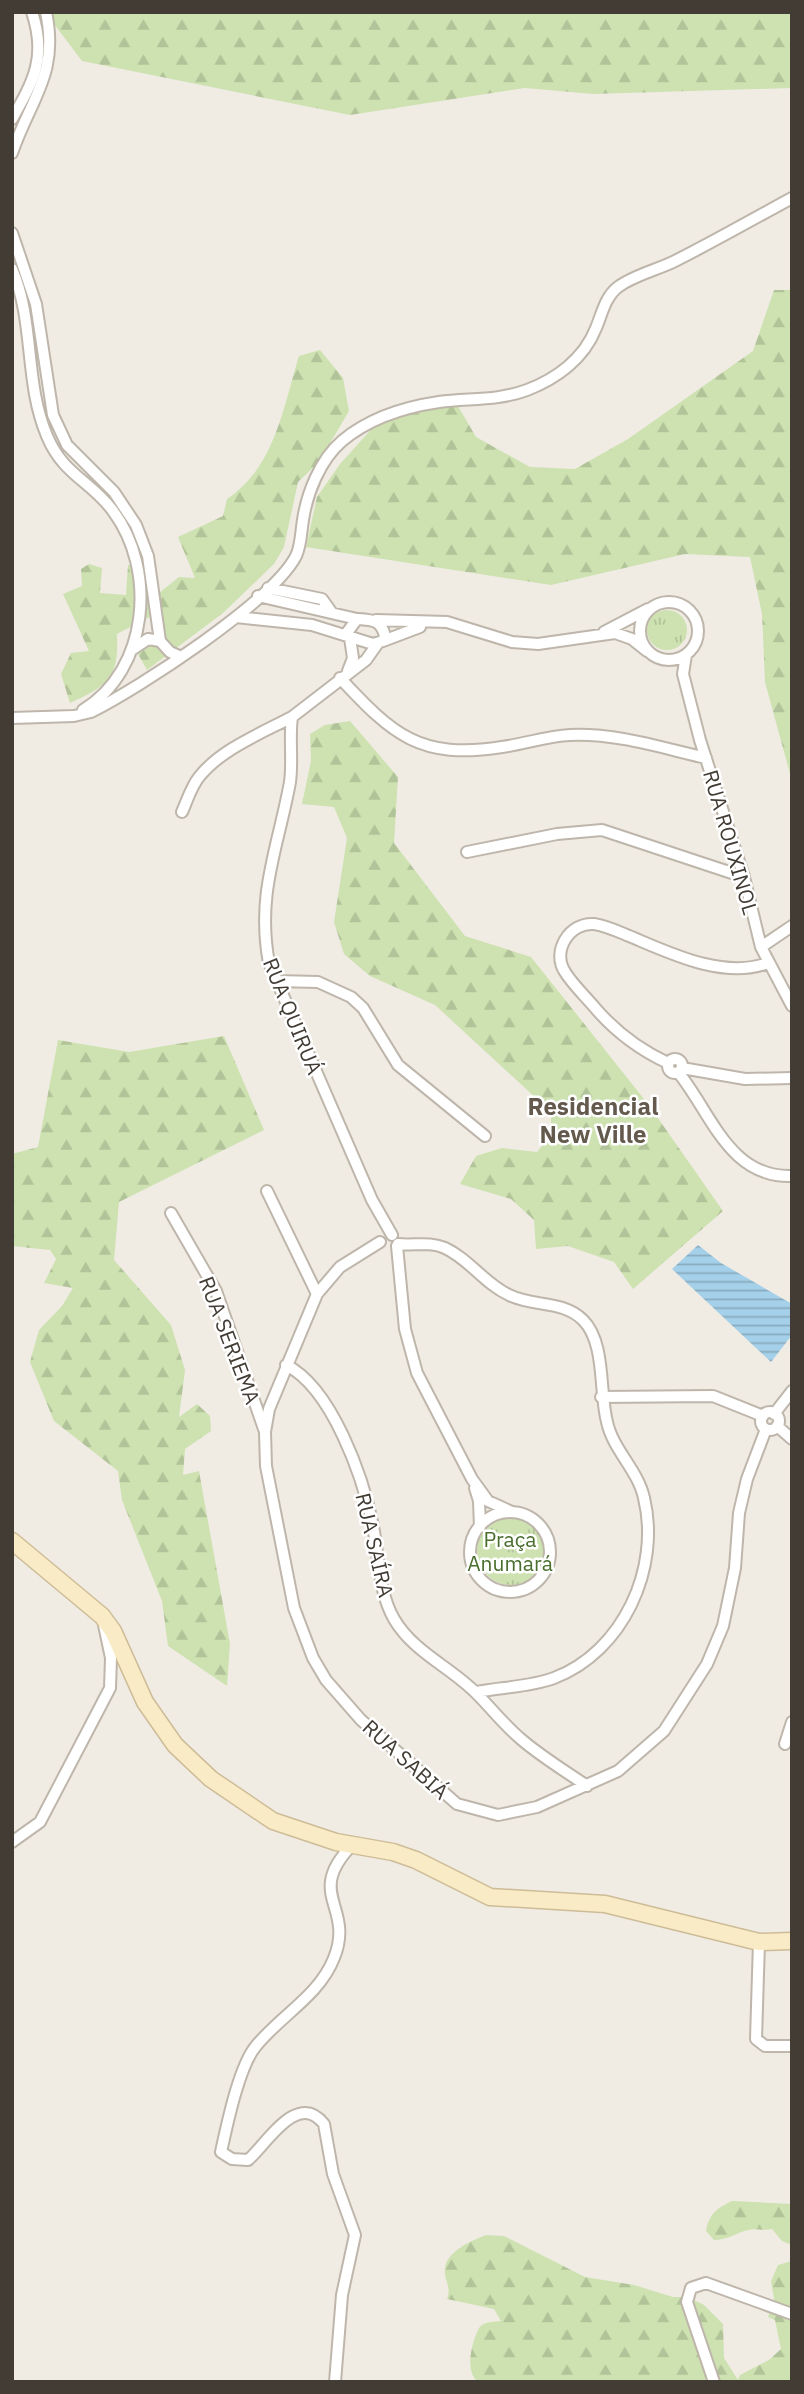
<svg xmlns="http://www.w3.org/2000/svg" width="804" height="2394" font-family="'IBM Plex Sans',sans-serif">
  <defs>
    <pattern id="forest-firs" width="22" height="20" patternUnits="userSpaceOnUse" patternTransform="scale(1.75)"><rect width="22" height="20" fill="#cde2b0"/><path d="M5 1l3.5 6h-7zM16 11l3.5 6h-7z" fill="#b1c398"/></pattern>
    <pattern id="park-tufts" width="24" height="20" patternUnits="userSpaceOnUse" patternTransform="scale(1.75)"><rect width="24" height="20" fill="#cde2b0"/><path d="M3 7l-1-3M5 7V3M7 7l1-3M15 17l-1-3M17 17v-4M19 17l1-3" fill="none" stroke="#b1c398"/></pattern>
    <pattern id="water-rules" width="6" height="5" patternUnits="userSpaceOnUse" patternTransform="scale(1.75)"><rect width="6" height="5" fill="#a5d0e9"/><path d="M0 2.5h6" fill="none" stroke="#88aabe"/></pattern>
  </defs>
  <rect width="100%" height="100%" fill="#f0ece4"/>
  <!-- forest -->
  <path fill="url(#forest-firs)" d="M45 12H792V88L593 94 525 88 350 115 82 61Z
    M774 290H792V781L765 682 762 614 750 557 685 554 551 585 306 547 317 497 340 464 377 423 405 409 458 406 476 437 530 467 575 469 628 439 753 351Z
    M320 350 343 378 349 411 319 462 298 482 284 547 274 564 223 613 147 670 138 654 164 629 155 614 117 634C119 678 109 685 70 703L61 674 71 653 89 651 63 594 82 586 81 569 89 564 102 568 100 593 126 595 128 565H138C146 574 147 587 154 597L179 577 195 578 178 537 223 516 227 499C275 467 283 408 299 356Z
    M350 721 398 777 394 843 465 936 531 957 648 1104 723 1211 633 1289 614 1262 568 1246 536 1249 534 1220 511 1199 460 1184 476 1156 502 1148 537 1152 551 1135V1112L435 1005 370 976 344 954 334 922 347 838 334 807 302 804 311 761 310 734 325 725Z
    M224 1036 264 1130 119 1202 114 1260 171 1325 185 1370 179 1417 197 1404 210 1416 211 1431 185 1449 183 1475 199 1471 230 1644 227 1686 168 1646 162 1601 122 1500 118 1471 54 1421 30 1362 39 1330 62 1306 73 1288 44 1283 56 1259 50 1250 12 1246V1154L38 1147 58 1040 129 1052Z
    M732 2201 792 2204V2245L782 2241 772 2229C763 2231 756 2228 748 2230 736 2233 727 2240 714 2240L706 2231C709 2214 717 2208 732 2201Z
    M486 2235 504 2236 585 2277 634 2285 673 2297H688L704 2305 723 2324 724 2358 738 2380 740 2375 769 2360 781 2349 775 2320 768 2317 774 2299 771 2281 778 2265 792 2261V2382H478C464 2370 472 2342 479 2328 484 2321 494 2322 501 2321L494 2309 447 2299C452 2286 444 2282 445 2269 446 2251 473 2240 486 2235Z"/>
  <!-- park -->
  <path fill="url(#park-tufts)" d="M647 630a20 20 0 1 1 40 0a20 20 0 1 1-40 0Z
    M477 1551a34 34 0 1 1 68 0a34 34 0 1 1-68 0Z"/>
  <!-- water -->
  <path fill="url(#water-rules)" d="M698 1245 721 1263 792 1304V1335L771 1362 672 1269Z"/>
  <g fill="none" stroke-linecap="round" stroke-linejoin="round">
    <defs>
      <path id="minor" d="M12 119C34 80 47 57 32 12
        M12 153C31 98 59 74 46 12
        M12 233 36 304 53 415 67 445 114 492 136 525 148 556 160 641 170 652 179 656
        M12 269C35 322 24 382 47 436 63 475 91 481 113 511 157 570 149 670 83 710
        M268 588 322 599 332 613
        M258 596 357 619
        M640 631a29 29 0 1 1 58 0a29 29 0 1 1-58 0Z
        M236 617 312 625 373 644 383 641 385 636C381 620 373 620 357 619L346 634
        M376 620 447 622 512 642 538 644 615 633 632 639 647 651
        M604 632 648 609
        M383 641 420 627
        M378 643 366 660 292 717C289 738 293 760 290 782 278 848 256 894 269 963L372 1200 392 1235
        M133 649 148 639 160 641
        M686 655 683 674 700 740 744 877 761 947 792 1006
        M348 671 353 658 350 638
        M340 678C393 735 420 760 502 747 525 744 547 736 570 735 617 733 662 748 706 758
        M12 718 74 716 91 712C139 688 272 602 296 556 301 546 301 532 303 520 307 493 320 460 342 441 368 419 405 407 439 402 469 398 498 401 527 390 556 379 584 359 596 328 602 314 605 297 618 287 634 275 657 270 675 261 715 241 753 219 792 198
        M182 812C187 801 191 787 199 777 221 749 262 733 292 717
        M467 852 557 834 602 830 744 877
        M761 947 792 926
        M276 981 318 982 351 997 363 1008 398 1065 485 1136
        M668 1066a7 7 0 1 1 14 0a7 7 0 1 1-14 0Z
        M668 1063C640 1050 616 1032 596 1009 586 997 573 985 565 972 551 951 570 922 594 924 608 926 621 933 634 938 674 955 725 979 768 963
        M682 1068 745 1079 792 1078
        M678 1072C712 1114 729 1178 792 1176
        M267 1191 317 1294
        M171 1213 216 1291 264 1429
        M380 1242 340 1267 317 1294 269 1409 265 1432 266 1466 294 1608 313 1658 326 1680 361 1720 457 1804 498 1815 537 1807 618 1771 664 1731 707 1664 723 1626 735 1568 739 1513 747 1479 766 1429
        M398 1244C414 1246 429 1241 445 1248 469 1259 485 1284 509 1295 533 1307 563 1300 583 1320 606 1343 599 1392 607 1422 613 1450 638 1470 644 1498 661 1568 623 1652 554 1678 530 1687 502 1687 476 1692
        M397 1246 405 1329 417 1373 472 1479 488 1501 512 1512
        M286 1365C332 1388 363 1477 373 1526 379 1556 378 1591 394 1619 414 1653 451 1667 477 1694 492 1709 505 1726 522 1740 542 1757 565 1771 587 1786
        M601 1397 713 1396 763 1416
        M761 1421a9 9 0 1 1 18 0a9 9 0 1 1-18 0Z
        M774 1414 792 1391
        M777 1426 792 1439
        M475 1488 479 1501 480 1527
        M470 1552a40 40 0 1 1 80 0a40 40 0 1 1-80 0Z
        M785 1744 792 1722
        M12 1842 40 1822 110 1688 111 1658 104 1625
        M759 1942 756 2039 765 2046H792
        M335 2382 342 2295 355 2235 333 2174 324 2124C297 2090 266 2145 248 2160L232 2159 221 2152C227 2125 239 2066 256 2046 281 2015 319 1996 334 1958 355 1906 304 1895 352 1845
        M714 2382 687 2302 691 2288 706 2283 792 2314"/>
      <path id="secondary" d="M12 1541 102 1616 113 1631 145 1702 175 1745 211 1779 273 1821 336 1842 393 1852 416 1860 490 1897 605 1904 759 1942 792 1941"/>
    </defs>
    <!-- minor casing -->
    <use href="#minor" stroke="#beb6ab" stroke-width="14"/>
    <!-- secondary casing -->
    <use href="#secondary" stroke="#cdbc97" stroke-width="19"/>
    <!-- minor -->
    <use href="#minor" stroke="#fff" stroke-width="10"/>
    <!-- secondary -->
    <use href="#secondary" stroke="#f9ebc5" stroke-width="16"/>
  </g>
  <g text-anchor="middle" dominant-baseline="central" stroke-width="5" stroke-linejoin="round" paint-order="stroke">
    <!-- street labels -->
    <g font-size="21" fill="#423c35" stroke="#fff">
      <text transform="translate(731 842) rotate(74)">RUA ROUXINOL</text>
      <text transform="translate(293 1016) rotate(68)">RUA QUIRUÁ</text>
      <text transform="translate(230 1340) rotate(69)">RUA SERIEMA</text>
      <text transform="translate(375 1545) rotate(77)">RUA SAÍRA</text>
      <text transform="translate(406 1759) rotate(42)">RUA SABIÁ</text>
    </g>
    <!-- park labels -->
    <g font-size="21" fill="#496e2e" stroke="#fff">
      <text x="510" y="1539">Praça<tspan x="510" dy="24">Anumará</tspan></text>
    </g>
    <!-- quarter labels -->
    <g font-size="24" font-weight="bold" fill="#64594d" stroke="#fff">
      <text x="593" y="1106">Residencial<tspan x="593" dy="28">New Ville</tspan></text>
    </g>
  </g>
  <!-- border -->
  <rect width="804" height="2394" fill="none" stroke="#423c35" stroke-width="28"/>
</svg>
